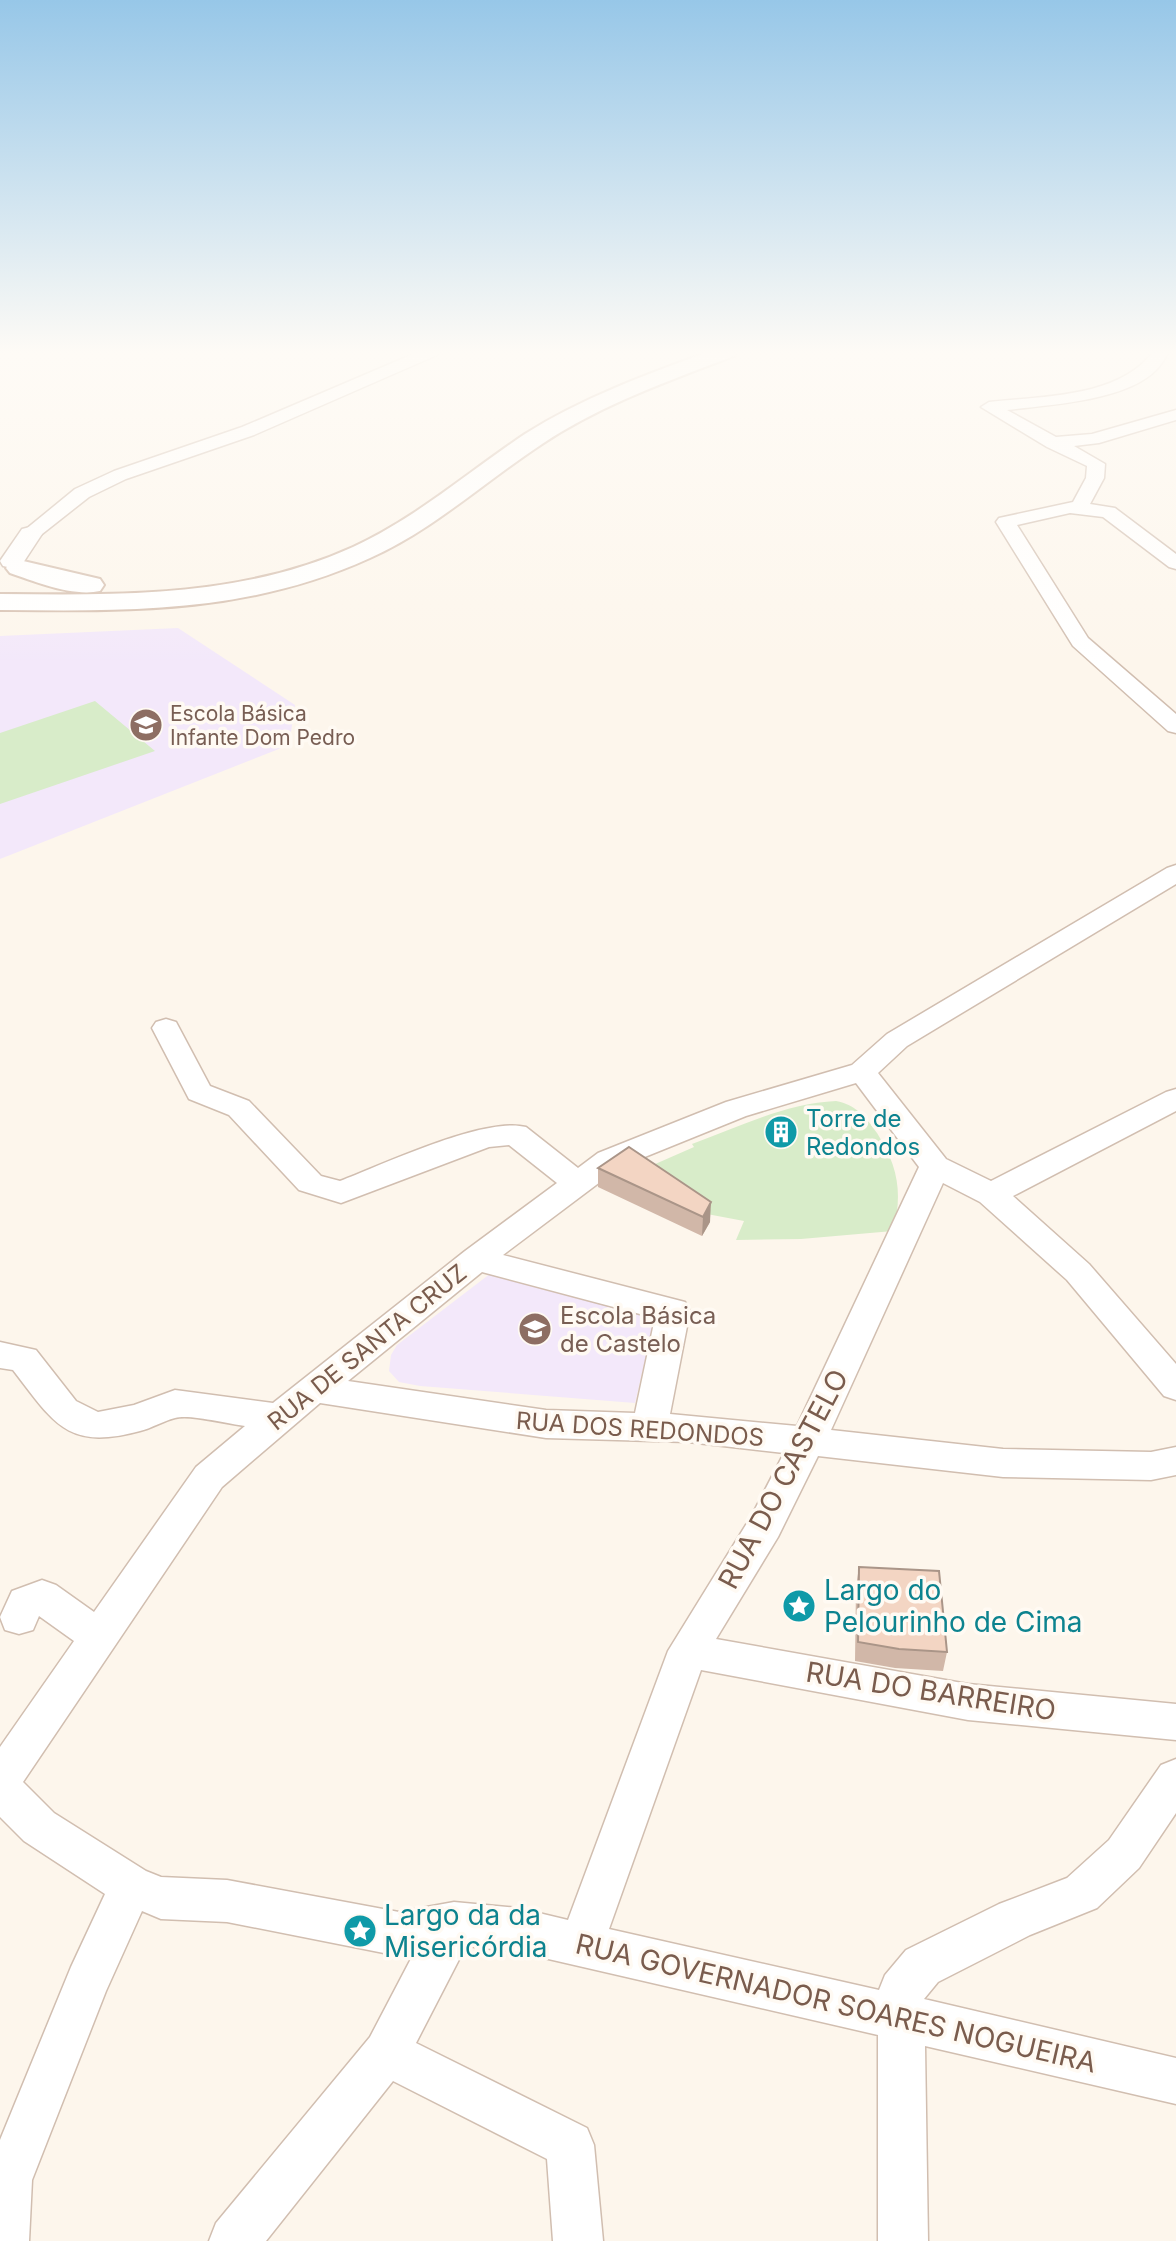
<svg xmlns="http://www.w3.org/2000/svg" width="1176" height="2241" font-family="Inter,sans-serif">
  <rect width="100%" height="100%" fill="#fdf6ec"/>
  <!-- education -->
  <path fill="#f3e8fa" d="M178 628 295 705 289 745 0 859V636Z
    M495 1270 656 1313 635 1403 420 1386 399 1382 389 1371 391 1355 397 1345Z"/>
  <!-- green -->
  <path fill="#d8ecc9" d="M95 701 155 751 0 804V733Z
    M836 1101C856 1105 865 1116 877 1133 898 1166 903 1193 893 1231L801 1239 736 1240 744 1221 691 1211 637 1172 694 1147 692 1144C738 1127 787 1103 836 1101Z"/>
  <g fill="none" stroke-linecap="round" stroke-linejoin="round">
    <defs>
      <path id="minor" d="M418 352H439L437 355 254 435 126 479 89 497 37 538 30 540 20 534 75 489 114 471 242 427Z
        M1153 352H1169C1165 358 1161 365 1156 370 1126 401 1048 405 1007 410L1056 437 1092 434 1176 410V420L1099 443 1074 446 1105 464 1104 478 1090 504 1115 508 1176 554V569L1169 567 1103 517 1070 513 1017 525 1088 638 1176 714V733L1168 731 1073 646 996 522 999 518 1073 502 1086 478 1087 466 1047 447 981 407 989 402C1041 396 1119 398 1153 352Z
        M1176 865V884L907 1046 878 1073 946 1159 991 1181 1166 1092 1176 1089V1111L1013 1196 1089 1264 1176 1364V1400L1164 1396 1067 1280 980 1202 943 1183 831 1430 1003 1449 1151 1452 1176 1447V1475L1151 1480 1003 1477 818 1456 778 1537 716 1639 968 1684 1176 1704V1740L968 1720 701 1670 609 1929 879 1990 885 1975 906 1950 999 1904 1067 1878 1109 1840 1161 1765 1176 1759V1813L1139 1868 1097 1908 1030 1935 938 1982 924 1999 1176 2058V2104L925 2046 928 2241H878V2035L518 1952 466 1946 416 2043 587 2128 594 2145 603 2241H553L547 2159 393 2081 266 2241H209L216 2223 370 2037 414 1953 399 1956 227 1922 161 1919 142 1911 106 1991 32 2180 29 2241H0V2140L71 1967 105 1894 24 1841 0 1817V1747L74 1641 39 1616 33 1630 19 1634 5 1630 0 1617 12 1591 42 1580 56 1585 94 1612 196 1467 245 1426C227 1424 191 1414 175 1418 163 1421 152 1428 140 1431 67 1451 54 1423 13 1370L0 1368V1342L36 1350 76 1401 98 1412 134 1405 175 1390 273 1403 465 1251 557 1183 509 1145 489 1147 341 1203 299 1190 229 1115 189 1099 152 1028 156 1022 166 1019 176 1022 210 1086 249 1101 321 1176 340 1181C382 1165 485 1116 526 1127L578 1168 598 1153 726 1102 852 1065 887 1034 1167 868ZM856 1083 919 1167 797 1426 670 1414 690 1311 685 1302 503 1255 620 1167 746 1116ZM482 1272 655 1318 635 1413 546 1410 348 1381ZM320 1403 546 1438 688 1442 784 1453 752 1515 668 1651 568 1920 518 1908 454 1902 399 1912 227 1880 161 1877 146 1871 54 1813 23 1782 222 1487Z"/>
      <path id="tertiary" d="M30 527 38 529 42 534 21 566 12 568 3 566 0 561 22 529Z"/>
      <path id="secondary" d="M708 352H737L734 356C668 381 601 405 542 444 484 482 433 530 370 558 247 614 131 611 0 610V594C120 595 241 598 353 547 416 518 468 472 525 434 582 398 645 375 708 352Z
        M19 560 100 579 104 585 100 591C73 597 36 582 10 573L6 568 10 563Z"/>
    </defs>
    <!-- minor casing -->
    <use href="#minor" stroke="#d1beb0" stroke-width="3"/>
    <!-- tertiary casing -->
    <use href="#tertiary" stroke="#d1beb0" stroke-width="3"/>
    <!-- secondary casing -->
    <use href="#secondary" stroke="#d6c0b0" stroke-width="4"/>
    <!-- minor -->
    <use href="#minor" fill="#fff" fill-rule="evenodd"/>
    <!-- tertiary -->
    <use href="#tertiary" fill="#fff" fill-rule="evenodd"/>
    <!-- secondary -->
    <use href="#secondary" fill="#fff" fill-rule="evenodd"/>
  </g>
  <!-- wall -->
  <path fill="#d1b7a8" d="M629 1147 710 1222 702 1236 598 1187V1168Z
    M859 1567 947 1652 943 1671 895 1668 855 1661 856 1587Z"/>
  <!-- shaded-wall -->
  <path fill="#aa9588" d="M711 1202 710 1222 702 1236 703 1217Z"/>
  <!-- building -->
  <path fill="#f3d5c3" stroke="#aa9588" stroke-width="2" d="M629 1147 711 1202 703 1217 598 1168Z
    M859 1567 939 1571 947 1652 899 1649 858 1642Z"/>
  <!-- sky -->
  <linearGradient id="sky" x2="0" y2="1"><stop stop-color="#97c7e8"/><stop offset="0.53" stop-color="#fefbf6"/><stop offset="1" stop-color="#fefbf6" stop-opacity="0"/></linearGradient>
  <rect width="1176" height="666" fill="url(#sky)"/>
  <!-- icons -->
  <defs>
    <symbol id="school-disc" viewBox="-11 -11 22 22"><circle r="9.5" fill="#8d6e63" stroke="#fffaf3"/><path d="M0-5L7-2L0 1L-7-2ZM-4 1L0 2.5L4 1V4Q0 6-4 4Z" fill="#fff"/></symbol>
    <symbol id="building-disc" viewBox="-11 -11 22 22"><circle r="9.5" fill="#0f9aa8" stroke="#fffaf3"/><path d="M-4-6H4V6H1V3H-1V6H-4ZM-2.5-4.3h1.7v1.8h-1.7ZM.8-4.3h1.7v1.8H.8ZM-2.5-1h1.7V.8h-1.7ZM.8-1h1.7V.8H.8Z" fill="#fff"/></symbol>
    <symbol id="sight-disc" viewBox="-11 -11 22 22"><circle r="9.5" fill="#0f9aa8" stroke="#fffaf3"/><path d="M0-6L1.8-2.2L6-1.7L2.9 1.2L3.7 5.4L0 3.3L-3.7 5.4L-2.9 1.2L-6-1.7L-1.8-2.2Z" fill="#fff"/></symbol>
  </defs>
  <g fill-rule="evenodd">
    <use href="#school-disc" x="127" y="706" width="38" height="38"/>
    <use href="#building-disc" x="762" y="1113" width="38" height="38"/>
    <use href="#school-disc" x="516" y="1310" width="38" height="38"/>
    <use href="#sight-disc" x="780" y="1587" width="38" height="38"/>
    <use href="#sight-disc" x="341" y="1912" width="38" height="38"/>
  </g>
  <g text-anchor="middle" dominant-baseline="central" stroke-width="7" stroke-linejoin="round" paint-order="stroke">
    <!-- far-education labels -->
    <g font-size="21" fill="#785e54" stroke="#fffaf3" text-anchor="start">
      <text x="170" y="713">Escola Básica<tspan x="170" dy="24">Infante Dom Pedro</tspan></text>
    </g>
    <!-- culture labels -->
    <g font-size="24" fill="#0d838f" stroke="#fffaf3" text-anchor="start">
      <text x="806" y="1118">Torre de<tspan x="806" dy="28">Redondos</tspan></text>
    </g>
    <!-- education labels -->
    <g font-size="24" fill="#785e54" stroke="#fffaf3" text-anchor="start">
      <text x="560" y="1315">Escola Básica<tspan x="560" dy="28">de Castelo</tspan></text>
    </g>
    <!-- street labels -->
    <g font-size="24" fill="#7a5c4d" stroke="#fffaf3">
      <text transform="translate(367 1347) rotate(-39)">RUA DE SANTA CRUZ</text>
      <text transform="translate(640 1429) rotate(4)">RUA DOS REDONDOS</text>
    </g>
    <!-- near-street labels -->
    <g font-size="28" fill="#7a5c4d" stroke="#fffaf3">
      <text transform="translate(783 1479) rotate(-62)">RUA DO CASTELO</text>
      <text transform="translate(931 1691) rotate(9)">RUA DO BARREIRO</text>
      <text transform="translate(836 2003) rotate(13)">RUA GOVERNADOR SOARES NOGUEIRA</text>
    </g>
    <!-- near-culture labels -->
    <g font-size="28" fill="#0d838f" stroke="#fffaf3" text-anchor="start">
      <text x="824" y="1590">Largo do<tspan x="824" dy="32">Pelourinho de Cima</tspan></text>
      <text x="384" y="1915">Largo da da<tspan x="384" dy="32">Misericórdia</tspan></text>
    </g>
  </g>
</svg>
